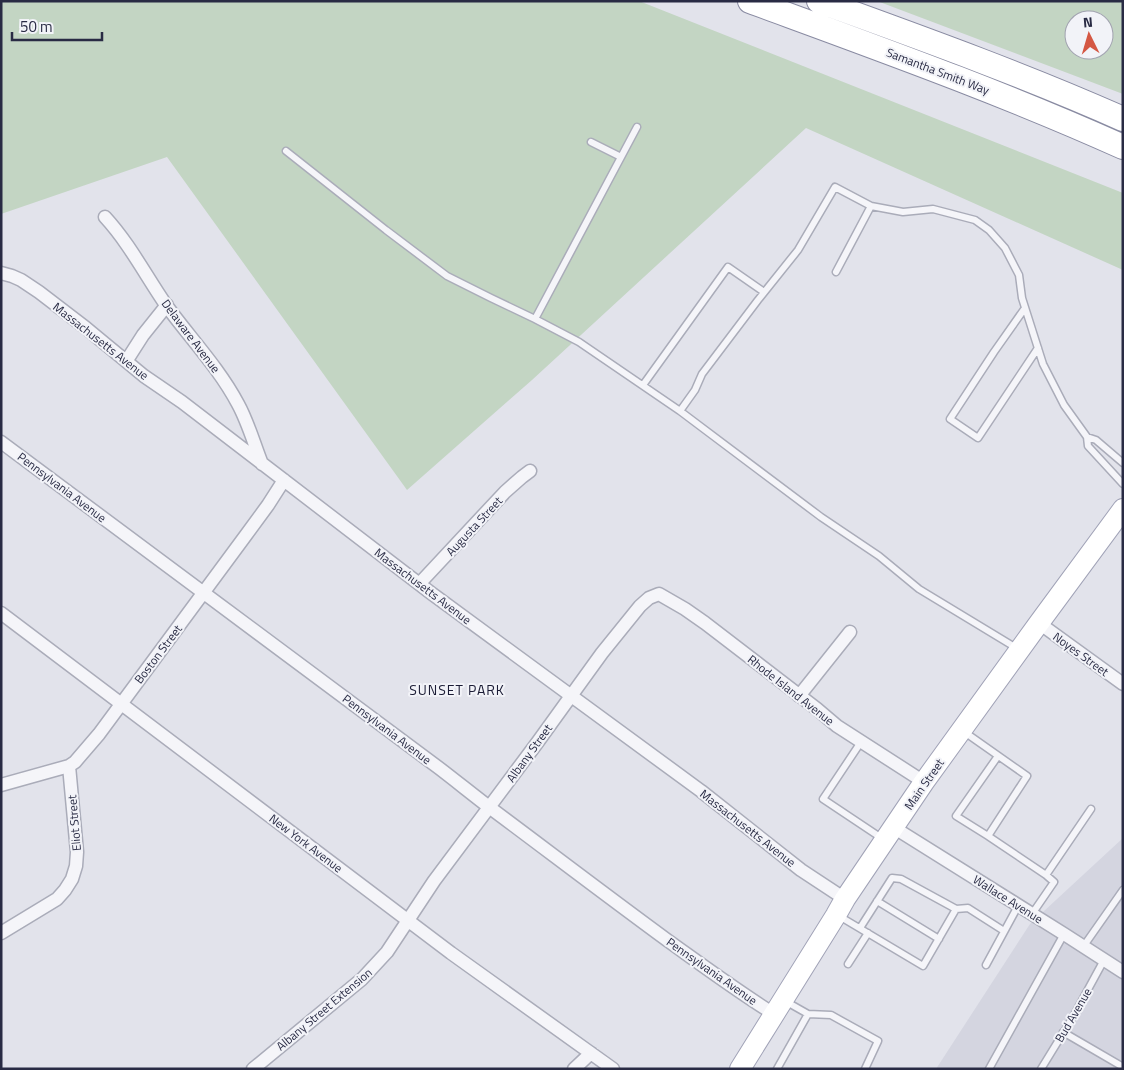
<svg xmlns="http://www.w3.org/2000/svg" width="1124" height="1070" font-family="'Titillium Web',sans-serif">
  <rect width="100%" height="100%" fill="#e2e3eb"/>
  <!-- built -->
  <path fill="#d4d5e0" d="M1123 838V1069H936L1030 924Z"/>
  <!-- green -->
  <path fill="#c3d5c3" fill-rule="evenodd" d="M1 1H639L1123 193V270L806 128 532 380 407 490 167 157 1 214Z
    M877 1H1123V94ZM1074 20H1104V50H1074Z"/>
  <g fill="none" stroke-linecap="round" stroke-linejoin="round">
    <defs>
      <path id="service" d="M637 127 535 319 579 342 680 411
        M591 142 621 157
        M286 151 386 230 447 276 491 298 535 319
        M836 272 871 206
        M1025 308 994 352 950 419 978 438 1038 348
        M643 385 728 267 764 292
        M1087 437 1096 440 1123 463
        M1018 649 919 589 879 556 821 517 680 411 695 390 702 374 758 300 798 250 835 187 871 206 903 212 933 209 975 220 989 230 1005 248 1019 275 1022 298 1043 364 1064 405 1087 437 1088 446 1123 484
        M963 731 1027 776 988 836 1046 875 1054 882 1032 914
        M861 742 823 799 883 839
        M988 836 956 816 998 756
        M1046 875 1091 809
        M877 901 939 939
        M839 916 923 966 956 909 968 908 1004 931
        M860 928 892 878 901 879 956 909
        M1083 947 1123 890
        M848 964 868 933
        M986 965 1018 906
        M785 1001 808 1014 831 1015 878 1041 865 1069
        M1063 1032 1123 1067
        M777 1069 808 1014
        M989 1069 1064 934
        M1041 1069 1073 1017 1104 960"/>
      <path id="minor" d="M105 217C129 243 146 276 166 305 190 338 219 368 238 404 248 422 254 444 262 464
        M1 273 12 276 21 280 39 292 86 328 144 376 182 402 431 593 701 791 801 870 845 899
        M127 360 143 335 167 305
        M1 442C147 551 293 659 439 768 456 781 472 794 489 807 548 851 607 896 667 940 702 965 737 991 774 1014
        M420 583 505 492 522 477 530 471
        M1 613 451 953 613 1069
        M1039 623 1123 684
        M799 696 850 632
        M1 785 69 766 75 762 99 734 246 535 268 505 284 480
        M893 827 1064 934 1123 972
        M1 933 57 899 65 890 72 879 76 866 77 852 69 766
        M253 1069 362 979 387 952 434 881 537 743 602 653 640 606 649 598 659 594 685 609 705 623 817 709 837 726 924 782
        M574 1069 591 1053"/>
      <path id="primary" d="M740 1069 836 915 845 899 924 782 1039 623 1123 509"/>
      <path id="motorway" d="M750 1C875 47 1001 92 1123 147
        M819 1C921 38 1024 75 1123 119"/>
    </defs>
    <!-- service casing -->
    <use href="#service" stroke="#aaacb9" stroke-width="9"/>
    <!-- minor casing -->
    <use href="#minor" stroke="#aaacb9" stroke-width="15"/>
    <!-- primary casing -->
    <use href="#primary" stroke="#a1a3b7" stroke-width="22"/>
    <!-- motorway casing -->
    <use href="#motorway" stroke="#898ba2" stroke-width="26"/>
    <!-- service -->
    <use href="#service" stroke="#f5f5f9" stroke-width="6"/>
    <!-- minor -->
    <use href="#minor" stroke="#f5f5f9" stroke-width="12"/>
    <!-- primary -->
    <use href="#primary" stroke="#fff" stroke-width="20"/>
    <!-- motorway -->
    <use href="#motorway" stroke="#fff" stroke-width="24"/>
  </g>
  <g text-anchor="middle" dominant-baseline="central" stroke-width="4" stroke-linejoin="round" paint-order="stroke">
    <!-- street labels -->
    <g font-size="12" fill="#292b44" stroke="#f2f3f8">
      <text transform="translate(938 71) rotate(21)">Samantha Smith Way</text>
      <text transform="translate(191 336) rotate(53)">Delaware Avenue</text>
      <text transform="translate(101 341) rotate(38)">Massachusetts Avenue</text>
      <text transform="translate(62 487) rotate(37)">Pennsylvania Avenue</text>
      <text transform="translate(474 526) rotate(-47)">Augusta Street</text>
      <text transform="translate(423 586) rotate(37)">Massachusetts Avenue</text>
      <text transform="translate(158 654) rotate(-53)">Boston Street</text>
      <text transform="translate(1081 654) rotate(36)">Noyes Street</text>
      <text transform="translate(791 690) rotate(38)">Rhode Island Avenue</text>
      <text transform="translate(387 729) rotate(37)">Pennsylvania Avenue</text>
      <text transform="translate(529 753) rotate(-54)">Albany Street</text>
      <text transform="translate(924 784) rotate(-55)">Main Street</text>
      <text transform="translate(74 823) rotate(-95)">Eliot Street</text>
      <text transform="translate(748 828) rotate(38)">Massachusetts Avenue</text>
      <text transform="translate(306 843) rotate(37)">New York Avenue</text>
      <text transform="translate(1008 899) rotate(32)">Wallace Avenue</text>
      <text transform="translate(712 971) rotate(35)">Pennsylvania Avenue</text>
      <text transform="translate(324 1009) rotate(-40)">Albany Street Extension</text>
      <text transform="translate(1073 1015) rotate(-60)">Bud Avenue</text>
    </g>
    <!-- neighbourhood labels -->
    <g font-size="14" letter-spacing="1" fill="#1b1c35" stroke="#f2f3f8">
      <text x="457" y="689">SUNSET PARK</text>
    </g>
  </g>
  <!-- border -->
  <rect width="1124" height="1070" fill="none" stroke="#292b44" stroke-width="5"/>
  <!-- north arrow -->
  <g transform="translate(1089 35) rotate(355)"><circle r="24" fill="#f2f3f8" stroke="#a2a3b0"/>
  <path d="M0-4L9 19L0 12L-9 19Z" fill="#d45743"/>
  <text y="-8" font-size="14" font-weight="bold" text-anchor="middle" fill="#292b44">N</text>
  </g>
  <!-- scale -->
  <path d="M12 32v8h90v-8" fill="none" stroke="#292b44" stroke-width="2.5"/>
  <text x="20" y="32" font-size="15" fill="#292b44" stroke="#f2f3f8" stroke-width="4" paint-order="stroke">50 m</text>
</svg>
